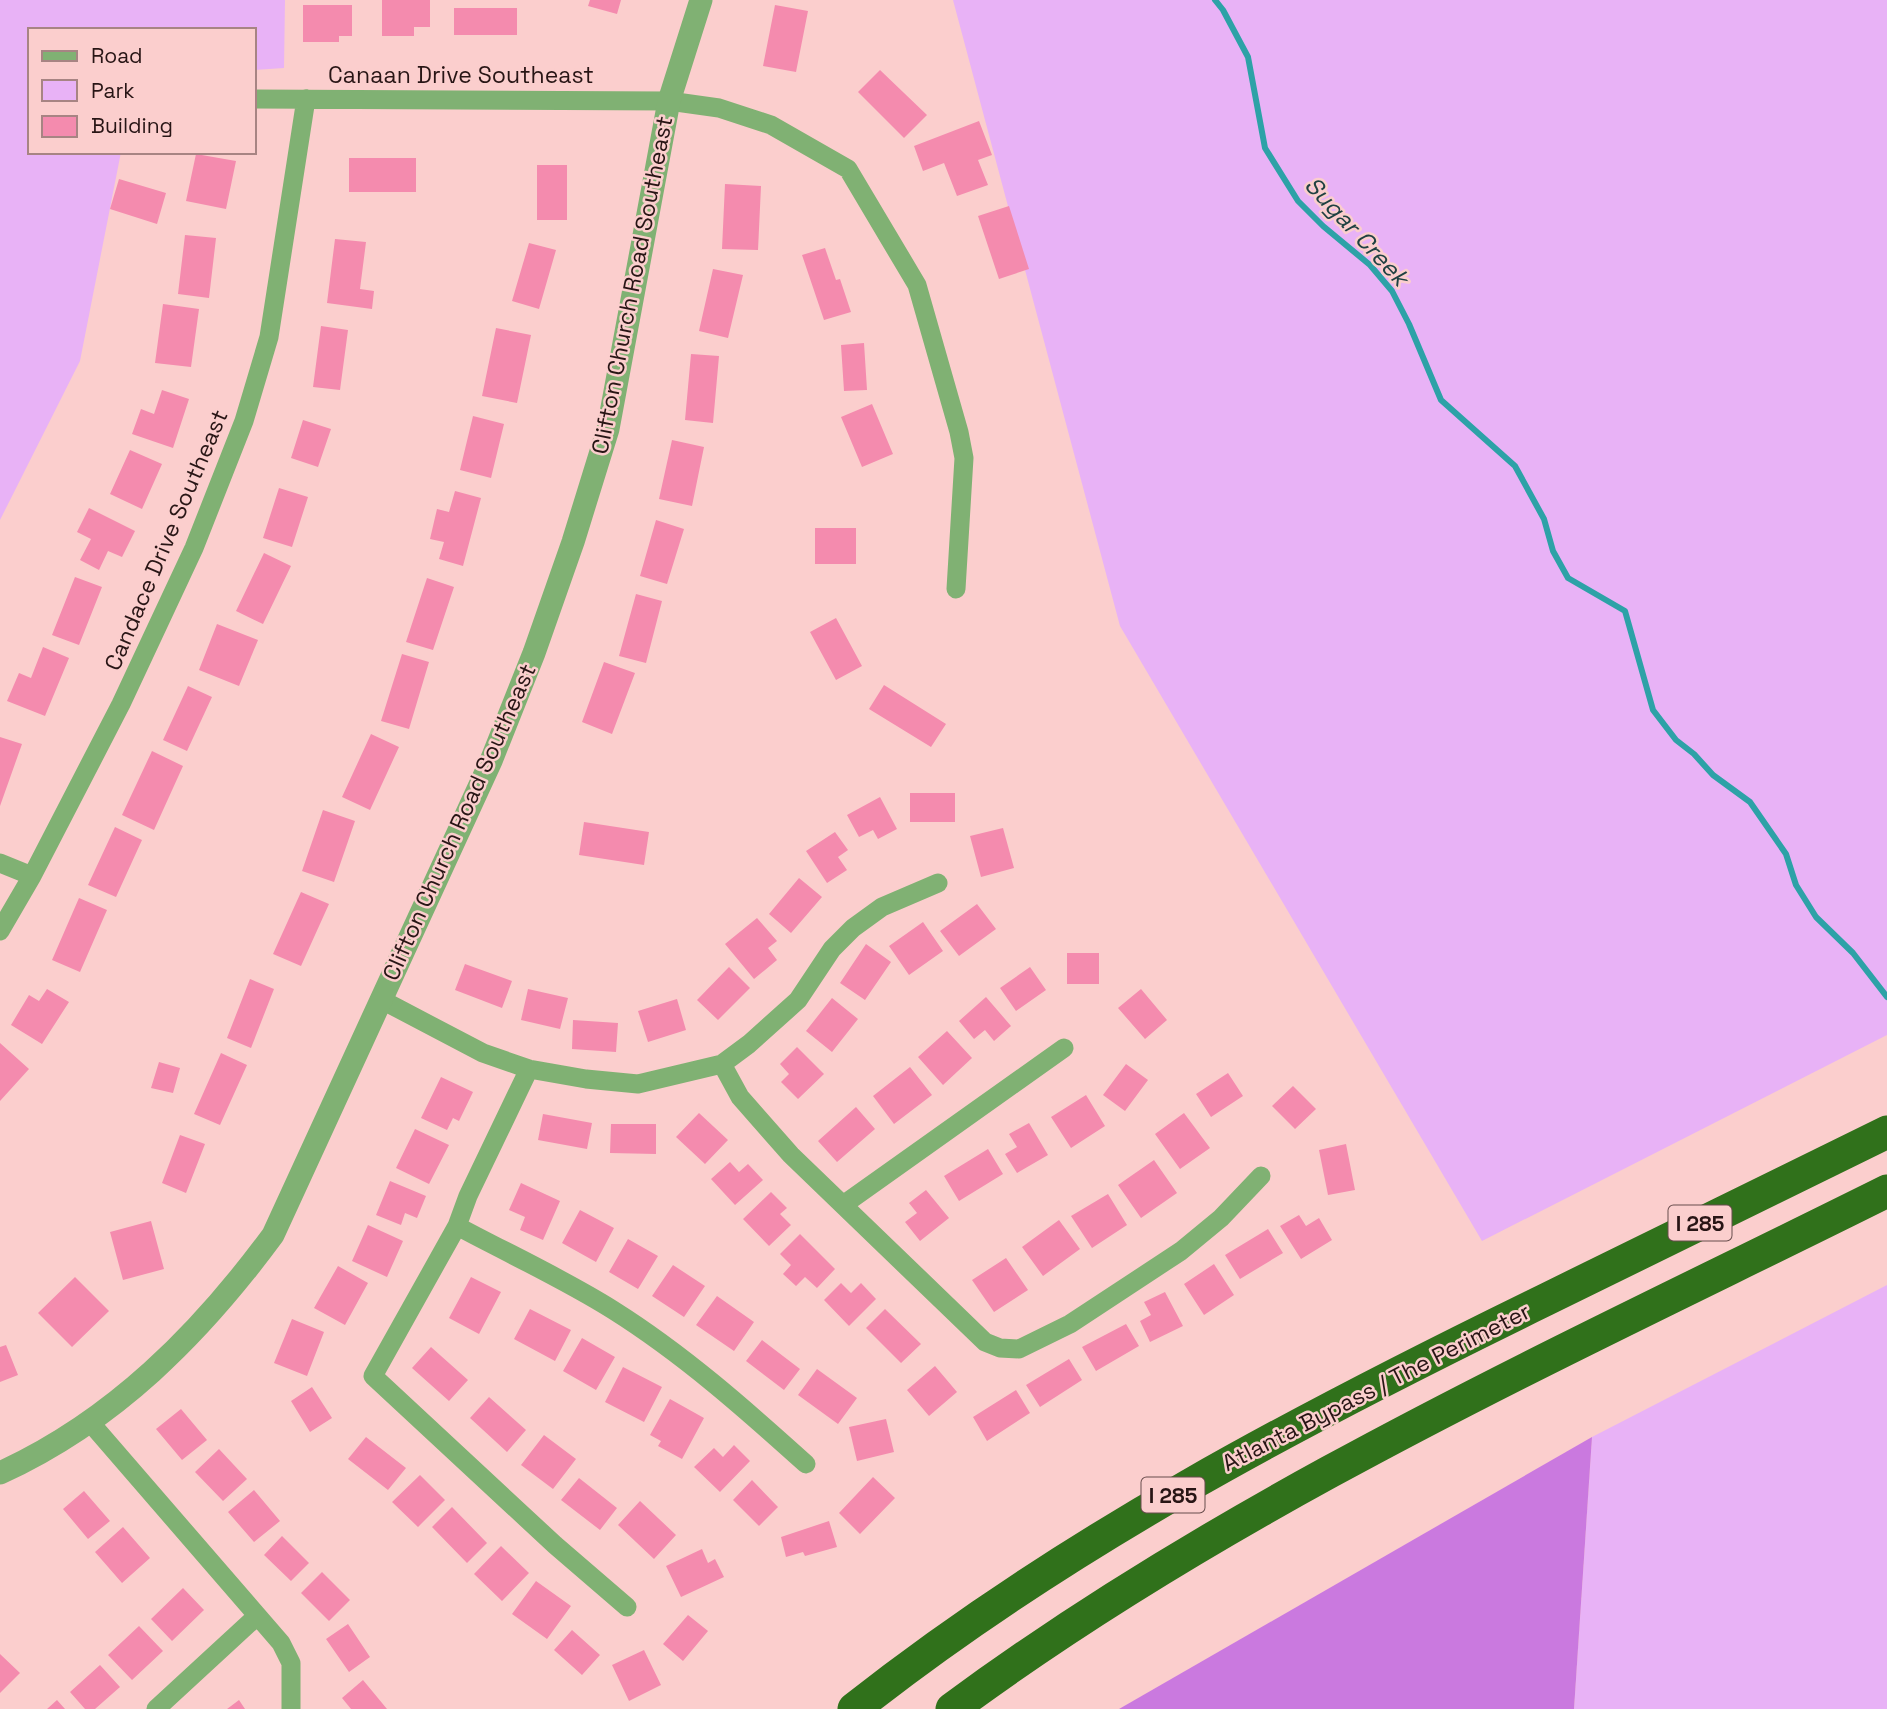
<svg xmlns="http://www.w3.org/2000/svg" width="1887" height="1709" font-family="'Space Grotesk',sans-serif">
  <rect width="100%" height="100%" fill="#fbcecd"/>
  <!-- green -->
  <path fill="#e8b2f6" d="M0 0H285L284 68 254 70V30H30V152H121L80 361 0 520Z
    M953 0H1887V1035L1482 1241 1120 626Z
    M1887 1285V1709H1574L1592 1437Z"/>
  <!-- forest -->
  <path fill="#ca79df" d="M1592 1437 1574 1709H1119Z"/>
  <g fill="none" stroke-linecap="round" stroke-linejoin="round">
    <!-- stream -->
    <path stroke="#2da2a7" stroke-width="6" d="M1215 0 1223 10 1248 57 1265 148 1298 201 1323 226 1370 265 1392 291 1409 324 1441 400 1515 466 1544 519 1553 551 1568 578 1625 611 1653 710 1676 740 1694 754 1713 775 1750 802 1786 854 1796 885 1816 917 1853 953 1887 997"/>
  </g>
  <!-- building -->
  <path fill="#f48bae" d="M382 0H430V27H414V36H382Z
    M590 0H621L617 14 588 6Z
    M303 5H352V36H339V42H303Z
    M775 5 808 11 796 72 763 66Z
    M454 8H517V35H454Z
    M880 70 927 115 904 138 858 92Z
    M979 121 992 155 978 160 988 185 957 196 944 163 923 171 914 146Z
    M196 154 236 161 226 209 186 201Z
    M349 158H416V192H349Z
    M537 165H567V220H537Z
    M119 179 166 193 157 224 110 209Z
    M725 184 761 186 758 250 722 249Z
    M1009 206 1029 269 999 279 978 216Z
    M185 235 216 238 209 298 178 294Z
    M335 239 366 242 360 289 374 291 372 309 327 303Z
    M529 243 556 250 539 309 512 301Z
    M825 248 836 280 840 279 851 312 824 320 802 255Z
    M713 269 743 275 728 338 699 331Z
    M163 304 199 309 191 367 155 363Z
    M321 326 348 330 340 390 313 387Z
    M496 328 531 335 517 403 482 396Z
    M864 343 867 390 844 391 841 345Z
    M691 354 719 356 713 423 685 420Z
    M162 390 189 399 173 448 132 434 141 409 154 414Z
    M872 404 893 454 862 467 841 417Z
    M473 416 504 424 491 478 460 470Z
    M303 420 331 429 318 467 291 458Z
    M672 440 704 447 692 506 659 499Z
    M130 450 162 464 142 509 110 494Z
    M279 488 308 497 292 547 263 538Z
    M455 491 481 498 463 566 439 559 444 542 430 539 437 509 449 512Z
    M89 508 135 531 122 557 108 551 99 570 80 560 91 539 77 532Z
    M656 520 684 529 667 584 640 576Z
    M815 528H856V564H815Z
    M264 553 291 566 263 624 236 611Z
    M75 577 102 587 79 645 52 635Z
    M427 578 454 587 433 650 406 642Z
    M636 594 662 601 646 663 619 656Z
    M836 618 862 666 836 680 810 632Z
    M217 624 258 640 239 686 199 670Z
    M43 647 69 658 45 716 7 701 19 673 31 678Z
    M402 654 429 662 409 729 381 721Z
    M604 662 635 673 612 734 582 722Z
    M884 685 946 724 931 747 869 709Z
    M188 686 212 697 187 751 163 740Z
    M371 734 399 747 370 810 342 797Z
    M0 737 22 744 0 806Z
    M152 751 183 766 154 830 122 815Z
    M910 793H955V822H910Z
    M880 797 897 829 878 839 873 830 859 837 847 815Z
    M323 810 355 821 334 882 302 871Z
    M584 822 649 832 644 865 579 855Z
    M115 827 142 840 116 897 88 885Z
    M1003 828 1014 868 981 877 970 836Z
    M835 832 848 850 838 857 847 870 827 883 806 851Z
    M799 878 822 897 791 933 769 914Z
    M301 892 329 904 301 966 273 954Z
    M79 898 107 910 80 972 52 960Z
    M977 904 996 929 959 956 940 931Z
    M757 918 777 941 768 948 777 960 754 979 725 944Z
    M923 922 943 951 909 975 889 946Z
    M866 944 891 962 865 1000 840 983Z
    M1067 953H1099V984H1067Z
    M465 964 512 981 502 1008 455 990Z
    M729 967 750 988 718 1020 697 1000Z
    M1030 967 1046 990 1016 1011 1000 988Z
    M250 979 274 989 251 1048 227 1038Z
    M47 989 69 1002 42 1044 11 1025 29 995 39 1001Z
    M528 989 568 998 560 1029 521 1020Z
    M1141 989 1167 1020 1145 1039 1118 1008Z
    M986 997 1011 1026 994 1041 985 1030 974 1039 959 1021Z
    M832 998 858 1019 832 1052 806 1031Z
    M677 999 686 1030 648 1042 638 1011Z
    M573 1020 618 1023 616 1052 572 1049Z
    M947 1031 972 1058 943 1085 918 1057Z
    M0 1043 29 1069 0 1101Z
    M797 1047 824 1074 798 1099 781 1082 789 1074 780 1064Z
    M221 1053 247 1065 220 1125 194 1114Z
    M159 1062 180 1068 173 1093 151 1088Z
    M1126 1064 1148 1080 1125 1111 1103 1095Z
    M910 1067 932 1095 894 1124 873 1096Z
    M1228 1073 1243 1096 1211 1117 1196 1094Z
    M441 1077 473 1092 459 1121 453 1118 447 1130 421 1118Z
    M1293 1086 1316 1109 1295 1129 1272 1106Z
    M1086 1095 1105 1126 1071 1148 1051 1117Z
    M856 1107 875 1129 837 1162 818 1141Z
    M699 1113 728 1140 705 1164 676 1137Z
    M1184 1113 1210 1148 1180 1169 1155 1134Z
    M543 1114 592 1123 587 1149 538 1140Z
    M1029 1123 1048 1155 1017 1173 1005 1154 1017 1147 1009 1134Z
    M611 1124H656V1154L610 1153Z
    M415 1129 449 1145 429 1184 396 1168Z
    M180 1135 205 1144 186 1193 162 1183Z
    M1346 1144 1355 1190 1328 1195 1319 1150Z
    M988 1149 1003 1174 959 1201 944 1176Z
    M1154 1160 1177 1193 1141 1218 1118 1185Z
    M730 1162 739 1172 748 1164 763 1180 735 1205 711 1179Z
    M390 1181 426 1196 417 1218 405 1213 401 1225 376 1215Z
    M521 1183 560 1201 543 1240 520 1230 525 1217 509 1210Z
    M926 1190 949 1218 920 1241 905 1222 917 1213 909 1203Z
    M771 1192 787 1208 780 1214 791 1225 769 1246 743 1219Z
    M1108 1194 1127 1225 1092 1248 1071 1216Z
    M580 1210 614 1228 596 1262 562 1243Z
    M1299 1215 1306 1226 1319 1218 1332 1240 1301 1259 1280 1226Z
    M1059 1220 1080 1249 1043 1276 1022 1247Z
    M151 1221 164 1269 123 1280 110 1232Z
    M368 1225 403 1241 387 1277 352 1261Z
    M1268 1229 1283 1253 1240 1279 1225 1255Z
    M800 1234 835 1269 817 1288 805 1277 796 1286 783 1274 791 1265 780 1254Z
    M628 1239 658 1256 638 1289 609 1272Z
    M1006 1258 1028 1290 994 1312 972 1280Z
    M1214 1264 1234 1295 1204 1315 1184 1284Z
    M673 1265 705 1286 684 1317 652 1296Z
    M338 1266 368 1283 345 1325 314 1308Z
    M75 1277 109 1311 72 1347 38 1313Z
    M471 1277 501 1292 479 1334 449 1318Z
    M841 1283 851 1293 861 1283 876 1299 849 1326 824 1300Z
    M1165 1292 1183 1326 1150 1342 1140 1321 1151 1315 1144 1302Z
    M717 1296 754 1322 734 1351 696 1325Z
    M530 1309 571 1330 555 1361 514 1339Z
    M885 1309 921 1344 901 1363 866 1328Z
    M292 1319 324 1332 307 1376 274 1363Z
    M1126 1324 1139 1346 1096 1371 1082 1347Z
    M582 1338 615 1357 596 1390 563 1371Z
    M762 1340 800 1369 784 1390 746 1361Z
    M6 1345 18 1375 0 1382V1347Z
    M431 1347 468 1380 449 1401 412 1368Z
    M1069 1359 1082 1380 1040 1407 1026 1385Z
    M935 1366 957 1392 929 1416 907 1390Z
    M623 1367 662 1387 644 1422 605 1402Z
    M817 1369 857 1398 838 1424 798 1395Z
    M312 1387 332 1418 310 1432 291 1401Z
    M1016 1390 1030 1413 987 1441 973 1417Z
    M489 1397 526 1430 507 1452 470 1418Z
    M670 1399 704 1418 682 1459 658 1446 661 1441 650 1435Z
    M181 1409 207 1440 182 1460 156 1429Z
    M886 1419 894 1452 857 1461 849 1427Z
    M544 1435 576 1459 553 1489 521 1465Z
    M366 1437 406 1468 388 1490 348 1459Z
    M734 1445 750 1461 720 1492 694 1467 714 1448 723 1457Z
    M219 1449 247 1479 223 1501 195 1472Z
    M420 1475 445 1500 418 1527 392 1502Z
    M873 1477 895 1498 860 1534 839 1513Z
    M579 1478 617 1508 600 1530 561 1500Z
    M752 1480 778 1507 759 1526 733 1500Z
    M254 1490 280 1521 254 1542 228 1512Z
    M84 1491 110 1521 88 1539 63 1509Z
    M640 1501 676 1535 654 1559 618 1525Z
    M452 1507 487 1543 467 1563 432 1527Z
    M829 1521 837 1547 805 1556 803 1552 786 1557 781 1537Z
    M123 1527 150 1558 122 1583 95 1552Z
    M282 1536 309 1563 291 1581 264 1555Z
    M501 1546 529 1573 502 1601 474 1574Z
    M702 1549 708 1563 715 1559 724 1577 681 1597 666 1566Z
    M322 1572 350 1600 329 1621 301 1593Z
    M536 1581 571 1606 547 1639 512 1614Z
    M183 1588 204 1610 172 1641 151 1619Z
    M688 1615 708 1631 683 1661 663 1644Z
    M348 1624 370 1657 349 1672 326 1639Z
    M139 1626 163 1651 132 1680 108 1655Z
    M572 1630 600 1655 582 1675 554 1650Z
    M644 1650 661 1685 629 1701 612 1665Z
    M0 1654 20 1673 0 1693Z
    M100 1665 120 1687 95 1709H85L70 1692Z
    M363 1680 387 1709H351L342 1698Z
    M57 1700 65 1709H47Z
    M239 1700 245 1709H227Z"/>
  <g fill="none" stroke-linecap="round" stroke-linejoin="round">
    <!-- minor -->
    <path stroke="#80b173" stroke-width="19" d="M254 99 669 101 719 108 771 125 848 169 917 285 959 432 964 458 956 589
      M0 863 32 876
      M0 931 32 876 121 704 194 548 244 421 269 337 306 99
      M380 999 483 1053 529 1069 586 1079 638 1084 722 1064 749 1044 798 1000 832 949 853 928 882 907 938 883
      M722 1064 740 1097 791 1155 985 1342 1000 1348 1019 1349 1070 1324 1181 1251 1221 1218 1261 1176
      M529 1069 468 1196 457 1226 373 1376 555 1545 627 1607
      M843 1205 1064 1048
      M457 1226C509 1254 564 1279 613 1310 683 1354 745 1409 806 1464
      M89 1421 281 1643 291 1663V1709
      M156 1709 257 1616"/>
    <!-- tertiary -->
    <path stroke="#80b173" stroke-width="23" d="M0 1473C114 1421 200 1334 273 1235L491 761 534 653 573 542 608 429 669 101 701 0"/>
    <!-- motorway -->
    <path stroke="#30711b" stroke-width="33" d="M854 1709C1065 1542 1305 1417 1545 1300 1659 1244 1773 1188 1887 1132
      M952 1709C1237 1498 1570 1349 1887 1191"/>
  </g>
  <g text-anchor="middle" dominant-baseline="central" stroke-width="5" stroke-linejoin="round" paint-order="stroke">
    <!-- shield labels -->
    <g fill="#fbcecd" stroke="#674c4c" stroke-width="2">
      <rect x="1668.5" y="1205.5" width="63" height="35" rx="5"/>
      <rect x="1141.5" y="1477.5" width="63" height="35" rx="5"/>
    </g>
    <g font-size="21" font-weight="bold" fill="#281515">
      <text x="1700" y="1223">I 285</text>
      <text x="1173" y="1495">I 285</text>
    </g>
    <!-- street labels -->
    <g font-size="23" fill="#281515" stroke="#fbcecd">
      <text x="461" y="75">Canaan Drive Southeast</text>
      <text transform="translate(632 285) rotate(-79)">Clifton Church Road Southeast</text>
      <text transform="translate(166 540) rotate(-67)">Candace Drive Southeast</text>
      <text transform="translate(459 822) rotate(-66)">Clifton Church Road Southeast</text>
      <text transform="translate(1376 1387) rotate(-27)">Atlanta Bypass / The Perimeter</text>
    </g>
    <!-- water labels -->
    <g font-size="24" font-style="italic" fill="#1f4142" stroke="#fbcecd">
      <text transform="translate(1357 231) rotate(47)">Sugar Creek</text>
    </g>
  </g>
  <!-- legend -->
  <rect x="28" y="28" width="228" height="126" fill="#fbcecd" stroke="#a78483" stroke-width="2"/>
  <rect x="42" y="51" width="35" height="10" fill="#80b173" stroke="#a78483" stroke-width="2"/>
  <text x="91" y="63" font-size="21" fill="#281515">Road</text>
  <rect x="42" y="80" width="35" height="21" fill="#e8b2f6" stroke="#a78483" stroke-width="2"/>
  <text x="91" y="98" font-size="21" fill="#281515">Park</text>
  <rect x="42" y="116" width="35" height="21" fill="#f48bae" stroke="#a78483" stroke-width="2"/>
  <text x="91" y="133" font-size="21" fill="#281515">Building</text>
</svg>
